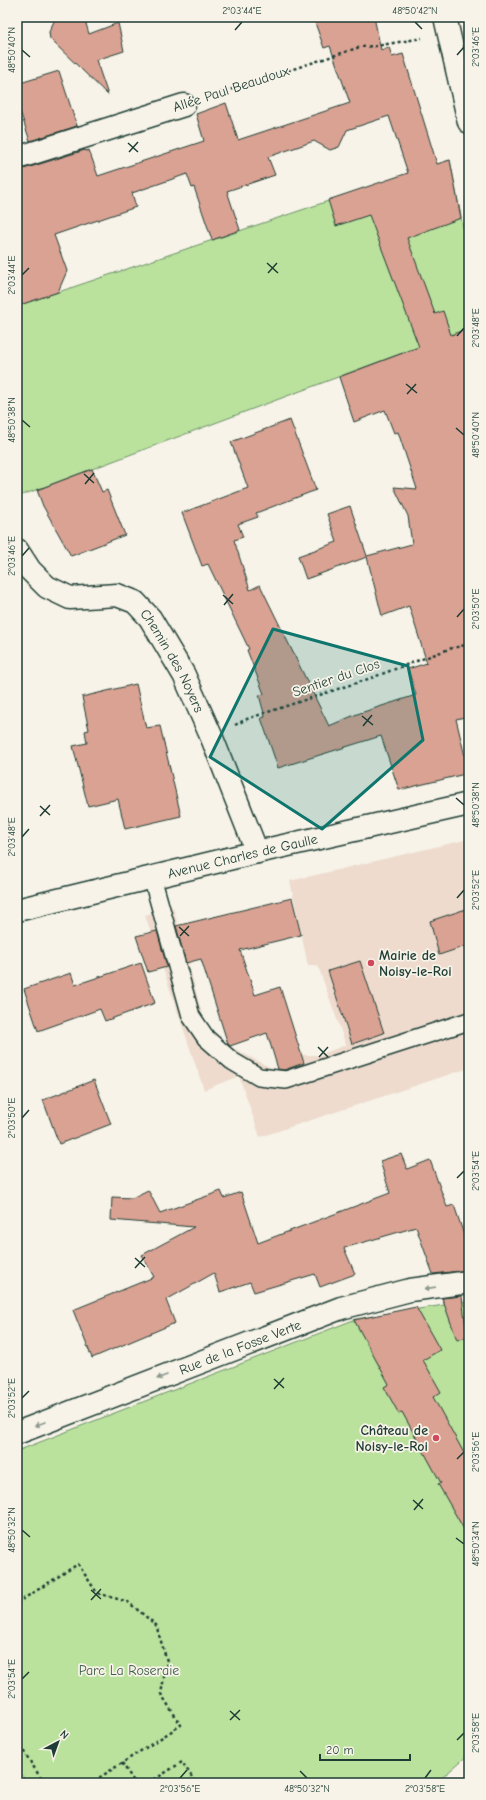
<svg xmlns="http://www.w3.org/2000/svg" width="486" height="1800" font-family="'Comic Neue',sans-serif">
  <rect width="100%" height="100%" fill="#f7f3e8"/>
  <filter id="ink" filterUnits="userSpaceOnUse"><feTurbulence type="fractalNoise" baseFrequency=".025" numOctaves="2"/><feDisplacementMap in="SourceGraphic" scale="8" xChannelSelector="R" yChannelSelector="G"/><feConvolveMatrix kernelMatrix="1 2 1 2 8 2 1 2 1" color-interpolation-filters="sRGB"/></filter>
  <g filter="url(#ink)">
    <!-- built -->
    <path fill="#eedbce" d="M469 839V1068L260 1137 239 1076 204 1090 145 915 173 907 206 1028 229 1046 279 1072 304 1063 301 1055H319L346 1045 318 966H308L290 881Z"/>
    <!-- green -->
    <path fill="#bae29d" stroke="#6c9068" d="M450 160 469 258V328L17 497V306Z
      M469 1301V1754L436 1783H27L17 1768V1451L356 1319Z"/>
    <!-- building -->
    <path fill="#daa293" stroke="#1f3d34" d="M56 17H84L89 34 118 23 124 51 96 60 108 95 50 39 49 32Z
      M313 17H374L381 50 389 47 392 57 403 54 437 164 450 160 461 218 407 238 435 314 443 311 451 335 469 328V716L456 719 469 773 399 790 381 736 278 768 261 718 265 717 259 695 264 694 247 650 249 649 208 564 202 566 182 513 248 488 231 442 290 420 316 490 256 513 258 517 238 524 243 537 234 540 250 590 260 585 329 726 357 714 416 695 408 669 427 663 409 606 382 616 367 557 306 579 298 556 337 542 327 514 350 506 367 556 412 544 408 516 394 487 417 489 398 432 394 433 385 410 354 422 339 377 419 347 369 215 336 226 328 200 408 173 389 116 347 130 339 147 330 150 314 141 268 157 275 175 227 191 240 230 212 240 194 187 192 188 187 174 132 193 136 207 54 235 67 271 58 292 17 306V171L85 150 86 151 89 150 98 176 204 141 196 114 226 103 238 140 350 103 330 46 324 48Z
      M59 71 77 126 30 141 17 102V84Z
      M92 469 102 492 107 490 125 535 71 556 43 506 37 490Z
      M136 684 146 728 160 726 181 816 125 829 118 799 88 806 73 746 87 743 85 731 89 730 82 697Z
      M292 898 301 935 240 950 255 995 280 987 304 1063 284 1070 278 1069 267 1033 230 1046 228 1044 201 959 186 963 176 926Z
      M469 908V945L439 955 430 921Z
      M157 931 167 967 148 972 136 936Z
      M360 961 384 1033 352 1044 328 971Z
      M141 963 155 1003 105 1021 100 1009 38 1031 24 989 71 973 75 985Z
      M94 1080 111 1124 59 1144 43 1100Z
      M401 1154 407 1169 430 1160 447 1207 454 1205 465 1238H469V1270L433 1274 416 1227 344 1248 355 1274 320 1287 315 1274 254 1292 250 1282 220 1292 214 1273 166 1300 175 1323 92 1358 73 1310 154 1277 142 1255 194 1227 111 1220 112 1197 132 1198 148 1190 160 1213 221 1191 224 1198 241 1192 258 1243 390 1193 380 1161Z
      M462 1296 467 1337 457 1340 442 1298Z
      M416 1307 440 1350 423 1360 441 1392 433 1397 469 1462V1538L438 1484 441 1483 402 1412 399 1414 384 1387 389 1384 354 1320Z"/>
    <g fill="none" stroke-linecap="round" stroke-linejoin="round">
      <defs>
        <path id="lane" d="M152 877 191 1016 206 1038 232 1061 259 1077 286 1080 469 1021"/>
        <g id="street">
          <path d="M17 158 184 105"/>
          <path id="s1" d="M17 550 30 570 47 587 70 598 117 595 135 602 150 618 184 675 212 738 257 852"/>
          <path id="s2" d="M17 910 257 852 469 804"/>
          <path id="s3" d="M17 1433 341 1308 410 1290 469 1282"/>
        </g>
        <path id="secondary" d="M445 17 469 122"/>
      </defs>
      <!-- lane casing -->
      <use href="#lane" stroke="#1f3d34" stroke-width="20"/>
      <!-- street casing -->
      <use href="#street" stroke="#1f3d34" stroke-width="25"/>
      <!-- secondary casing -->
      <use href="#secondary" stroke="#1f3d34" stroke-width="25"/>
      <!-- path -->
      <path stroke="#1f3d34" stroke-width="2.5" stroke-dasharray="3 3" stroke-linecap="butt" d="M208 97 360 47 376 46 422 38
        M235 725 247 719 371 678 449 649 469 644
        M17 1603 78 1564 97 1593 128 1602 156 1625 167 1661 161 1694 181 1725 91 1783
        M17 1741 44 1783
        M122 1763 135 1783
        M149 1783 182 1762 196 1783"/>
      <!-- lane -->
      <use href="#lane" stroke="#f7f3e8" stroke-width="17"/>
      <!-- street -->
      <use href="#street" stroke="#f7f3e8" stroke-width="22"/>
      <!-- secondary -->
      <use href="#secondary" stroke="#f7f3e8" stroke-width="22"/>
    </g>
    <!-- one-way arrows -->
    <defs><path id="oneway-solid" d="M-6-.8H1V-3.2L6.5 0L1 3.2V.8H-6Z"/></defs>
    <g fill="#8b988e">
      <use href="#oneway-solid" transform="translate(430 1288) rotate(172)"/>
      <use href="#oneway-solid" transform="translate(162 1377) rotate(159)"/>
      <use href="#oneway-solid" transform="translate(40 1424) rotate(159)"/>
    </g>
  </g>
  <!-- marked area -->
  <path fill="#0f766e" fill-opacity="0.2" stroke="#0f766e" stroke-width="3" stroke-linejoin="round" d="M273 629 408 666 423 740 322 829 210 757Z"/>
  <!-- ticks -->
  <path fill="none" stroke="#1f3d34" stroke-width="1.5" d="M415 22 422 29M235 30 242 22M22 50 30 57M457 55 464 47M128 143 138 152M129 152 138 142M267 263 278 273M268 273 277 263M22 275 29 268M457 336 464 328M406 384 417 393M407 394 416 384M22 420 30 427M456 428 464 435M84 474 94 483M85 484 94 473M22 556 29 548M223 595 233 604M224 605 233 594M457 617 464 609M362 716 373 725M363 726 372 715M456 798 464 805M40 806 50 815M40 816 50 805M22 837 29 829M457 898 464 890M179 927 189 936M180 936 189 926M318 1047 328 1057M319 1057 328 1047M22 1118 29 1110M457 1178 464 1171M135 1258 145 1267M135 1268 145 1257M274 1379 284 1388M274 1389 284 1378M22 1398 29 1391M457 1459 464 1452M413 1500 423 1509M414 1510 423 1499M22 1530 30 1537M456 1538 464 1544M91 1590 101 1599M91 1600 101 1589M22 1679 29 1672M230 1711 240 1720M230 1720 240 1710M457 1740 464 1733M300 1771 307 1778M180 1778 187 1770M425 1778 431 1770"/>
  <!-- markers -->
  <g fill="#d1495b" stroke="#f7f3e8" stroke-width="1.5">
    <circle cx="371" cy="963" r="4"/>
    <circle cx="436" cy="1438" r="4"/>
  </g>
  <g text-anchor="middle" dominant-baseline="central" stroke-width="3.5" stroke-linejoin="round" paint-order="stroke">
    <!-- street labels -->
    <g font-size="14" fill="#1f3d34" stroke="#f7f3e8">
      <text transform="translate(231 89) rotate(-18)">Allée Paul Beaudoux</text>
      <text stroke="none"><textPath href="#s1" startOffset="210">Chemin des Noyers</textPath></text>
      <text transform="translate(336 678) rotate(-19)">Sentier du Clos</text>
      <text stroke="none"><textPath href="#s2" startOffset="232">Avenue Charles de Gaulle</textPath></text>
      <text stroke="none"><textPath href="#s3" startOffset="239">Rue de la Fosse Verte</textPath></text>
    </g>
    <!-- poi labels -->
    <g font-size="14" font-weight="bold" fill="#1f3d34" stroke="#f7f3e8" text-anchor="start">
      <text x="379" y="955">Mairie de<tspan x="379" dy="16">Noisy-le-Roi</tspan></text>
      <text x="428" y="1430" text-anchor="end">Château de<tspan x="428" dy="16">Noisy-le-Roi</tspan></text>
    </g>
    <!-- park labels -->
    <g font-size="14" fill="#3e5e49" stroke="#f7f3e8">
      <text x="129" y="1670">Parc La Roseraie</text>
    </g>
  </g>
  <!-- margin -->
  <rect width="486" height="1800" fill="none" stroke="#f7f3e8" stroke-width="44"/>
  <!-- north arrow -->
  <g transform="translate(58 1742) rotate(41)" stroke="#f7f3e8" stroke-width="3" paint-order="stroke">
  <path d="M0-3L7 15L0 10L-7 15Z" fill="#1f3d34"/>
  <text y="-6" font-size="11" font-weight="bold" text-anchor="middle" fill="#1f3d34">N</text>
  </g>
  <!-- scale -->
  <path d="M320 1754v6h90v-6" fill="none" stroke="#1f3d34" stroke-width="2"/>
  <text x="326" y="1754" font-size="12" fill="#1f3d34" stroke="#f7f3e8" stroke-width="3" paint-order="stroke">20 m</text>
  <rect x="22" y="22" width="442" height="1756" fill="none" stroke="#1f3d34" stroke-width="1.5"/>
  <g font-size="10" text-anchor="middle" fill="#1f3d34">
    <text x="242" y="14">2°03'44"E</text>
    <text x="415" y="14">48°50'42"N</text>
    <text transform="translate(475 47) rotate(-90)" y="4">2°03'46"E</text>
    <text transform="translate(11 50) rotate(-90)" y="4">48°50'40"N</text>
    <text transform="translate(11 275) rotate(-90)" y="4">2°03'44"E</text>
    <text transform="translate(475 328) rotate(-90)" y="4">2°03'48"E</text>
    <text transform="translate(11 420) rotate(-90)" y="4">48°50'38"N</text>
    <text transform="translate(475 435) rotate(-90)" y="4">48°50'40"N</text>
    <text transform="translate(11 556) rotate(-90)" y="4">2°03'46"E</text>
    <text transform="translate(475 609) rotate(-90)" y="4">2°03'50"E</text>
    <text transform="translate(475 805) rotate(-90)" y="4">48°50'38"N</text>
    <text transform="translate(11 837) rotate(-90)" y="4">2°03'48"E</text>
    <text transform="translate(475 890) rotate(-90)" y="4">2°03'52"E</text>
    <text transform="translate(11 1118) rotate(-90)" y="4">2°03'50"E</text>
    <text transform="translate(475 1171) rotate(-90)" y="4">2°03'54"E</text>
    <text transform="translate(11 1398) rotate(-90)" y="4">2°03'52"E</text>
    <text transform="translate(475 1452) rotate(-90)" y="4">2°03'56"E</text>
    <text transform="translate(11 1530) rotate(-90)" y="4">48°50'32"N</text>
    <text transform="translate(475 1544) rotate(-90)" y="4">48°50'34"N</text>
    <text transform="translate(11 1679) rotate(-90)" y="4">2°03'54"E</text>
    <text transform="translate(475 1733) rotate(-90)" y="4">2°03'58"E</text>
    <text x="180" y="1792">2°03'56"E</text>
    <text x="307" y="1792">48°50'32"N</text>
    <text x="425" y="1792">2°03'58"E</text>
  </g>
</svg>
